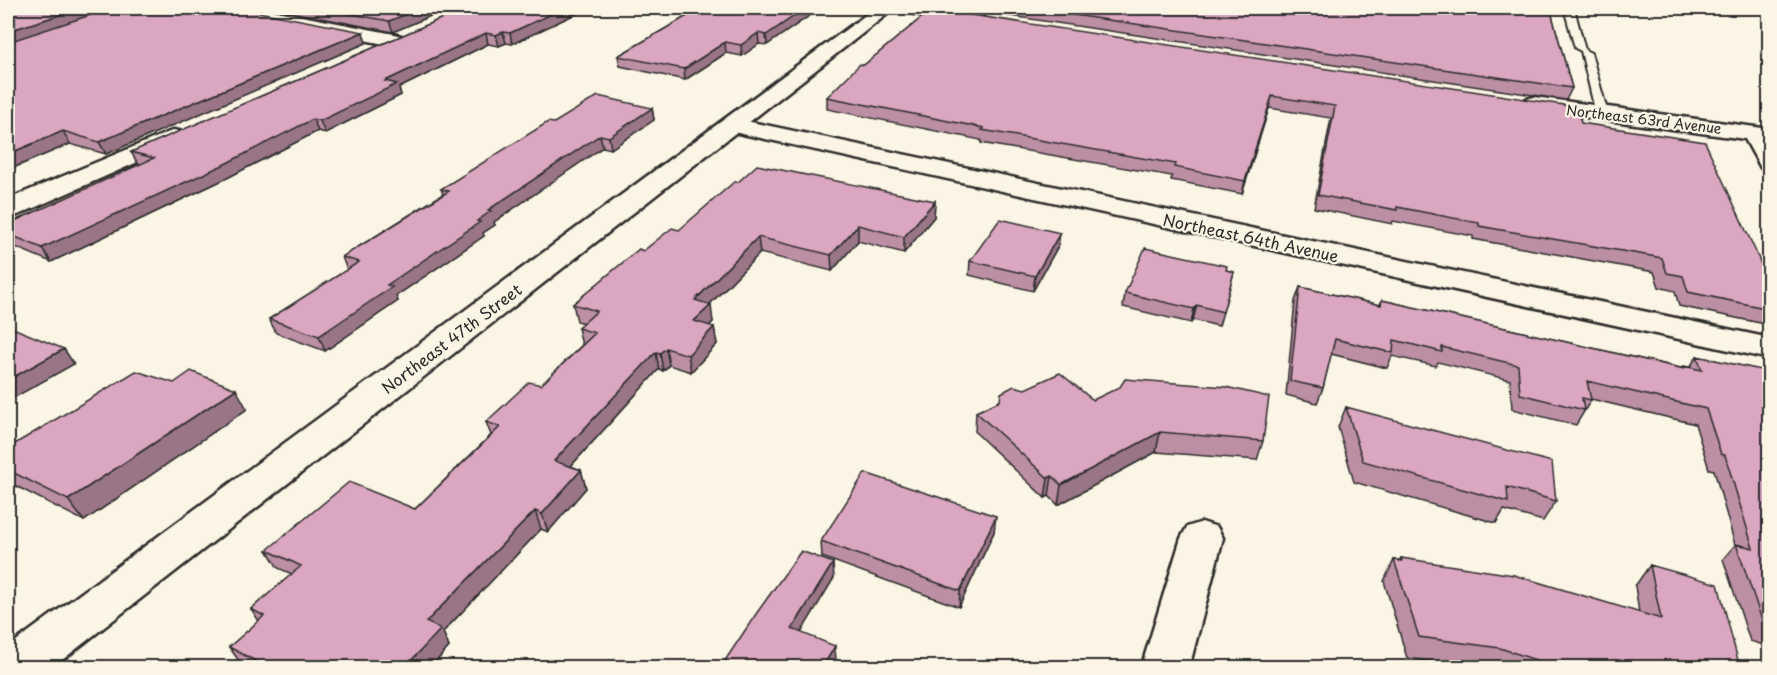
<svg xmlns="http://www.w3.org/2000/svg" width="1777" height="675" font-family="'Playpen Sans',sans-serif">
  <rect width="100%" height="100%" fill="#fcf5e5"/>
  <filter id="ink" filterUnits="userSpaceOnUse"><feTurbulence type="fractalNoise" baseFrequency=".0167" numOctaves="2"/><feDisplacementMap in="SourceGraphic" scale="12" xChannelSelector="R" yChannelSelector="G"/><feConvolveMatrix kernelMatrix="1 2 1 2 8 2 1 2 1" color-interpolation-filters="sRGB"/></filter>
  <g filter="url(#ink)">
    <g fill="none" stroke-linecap="round" stroke-linejoin="round">
      <defs>
        <path id="service" d="M1564 8H1574L1585 50 1591 53 1608 114 1606 117H1598L1596 114 1581 51 1575 48Z"/>
        <path id="minor" d="M226 8H261L394 34 401 36 404 40 401 44 394 46 235 14 228 12Z
          M905 8H948L980 13 983 17 980 21 973 23 914 14 907 12Z
          M1534 97 1770 129V170L1761 168 1745 139 1526 109 1523 104 1526 99Z
          M732 118 1770 338V359L724 130 720 125 724 120Z
          M174 130 183 132 186 137 183 142 18 215 8 217V199Z
          M1202 522 1217 527 1223 538 1189 668H1141L1181 538 1187 527Z"/>
        <path id="tertiary" d="M875 8H895L52 668H8V647Z"/>
      </defs>
      <!-- service casing -->
      <use href="#service" stroke="#2b2b2b" stroke-width="4"/>
      <!-- minor casing -->
      <use href="#minor" stroke="#2b2b2b" stroke-width="5"/>
      <!-- tertiary casing -->
      <use href="#tertiary" stroke="#2b2b2b" stroke-width="5"/>
      <!-- service -->
      <use href="#service" fill="#fcf5e5" fill-rule="evenodd"/>
      <!-- minor -->
      <use href="#minor" fill="#fcf5e5" fill-rule="evenodd"/>
      <!-- tertiary -->
      <use href="#tertiary" fill="#fcf5e5" fill-rule="evenodd"/>
    </g>
    <!-- wall -->
    <path fill="#bc8fa4" stroke="#2b2b2b" stroke-width="1.5" d="M8 8 366 43 106 154 70 144 8 170Z
      M270 8H449L393 32Z
      M466 8H588L512 44 506 43 499 46 488 44 399 88 401 95 325 133 318 131 229 177 51 262 8 244V224L140 165 138 164 131 152Z
      M701 8H819V9L767 45 759 44 742 56 726 53 685 80 620 66 618 56Z
      M958 8H1550L1572 88 1566 100Z
      M932 9 1581 123 1770 285V325L1679 306 1675 291 1659 287 1654 272 1473 239V236L1393 221 1392 224 1314 208 1331 118 1269 108 1242 194 1171 180 1172 176 981 143V140L827 109V97L864 65Z
      M652 108 654 120 611 149 603 147 494 222 495 225 483 233 484 236 396 296 398 301 325 351 276 333 269 319 347 270 342 257 443 194 441 189 554 123Z
      M935 201 934 217 904 253 858 241 832 271 760 253 709 305 713 322 709 326 714 327 717 344 691 372 669 365 663 371 659 369 571 466 581 470 586 488 548 532 541 529 443 632 449 647 430 668H246L242 665 229 647 259 621 251 609 292 574 278 568 267 550 415 509 491 435 486 422 541 385 582 345 578 328 584 323 577 321 573 304 643 251 679 230Z
      M1060 233 1058 246 1033 291 969 275 970 261Z
      M1226 270 1234 272 1219 326 1193 320 1191 323 1123 307 1125 293Z
      M1300 287 1380 305 1382 300 1681 368 1683 366 1690 367 1697 356 1770 372V647L1750 641 1723 559 1735 545 1714 470 1709 469 1695 424 1591 399V400L1576 425 1512 409 1510 380 1438 362 1436 366 1392 356 1387 368 1331 354 1323 388 1317 403 1286 395 1295 301Z
      M174 383 247 409 84 521 8 482V448Z
      M1025 389 1093 400 1263 441 1257 460 1156 452 1058 505 1049 496 1045 498 975 432 976 412Z
      M1346 407 1556 501 1543 521 1504 510 1496 523 1354 482 1338 427Z
      M994 532 959 607 822 557 821 541Z
      M1401 558 1639 613 1635 586 1650 565 1740 668H1477L1407 658 1384 581 1394 560H1400Z"/>
    <!-- shaded-wall -->
    <path fill="#997486" stroke="#2b2b2b" stroke-width="1.5" d="M82 8H119L8 44V31Z
      M422 8H449L393 32 389 21Z
      M564 8H588L512 44 510 33Z
      M806 8H819V9L767 45 766 35Z
      M363 32 366 43 106 154 99 142Z
      M503 32 506 43 499 46 496 35Z
      M486 33 488 44 399 88 401 95 325 133 320 121 385 81Z
      M758 33 759 44 742 56 741 45Z
      M725 42 726 53 685 80 684 69Z
      M1272 96 1269 108 1242 194 1245 181Z
      M652 108 654 120 611 149 609 137Z
      M313 119 318 131 229 177 51 262 42 248Z
      M63 131 70 144 8 170V154Z
      M600 135 603 147 494 222 495 225 483 233 484 236 396 296 398 301 325 351 319 336 387 285 477 221 488 210Z
      M935 201 934 217 904 253V237Z
      M858 225V241L832 271 831 255Z
      M1060 233 1058 246 1033 291 1035 276Z
      M758 237 760 253 697 317 695 300Z
      M711 305 713 322 697 338 694 321Z
      M1197 305 1193 320 1191 323 1194 309Z
      M714 327 717 344 691 372 688 355Z
      M666 348 669 365 663 371 660 353Z
      M64 349 74 364 8 401V380Z
      M656 352 659 369 559 479 554 461Z
      M236 389 247 409 84 521 68 500Z
      M1160 432 1156 452 1058 505 1061 485Z
      M581 470 586 488 548 532 542 514Z
      M1052 476 1049 496 1045 498 1048 478Z
      M535 511 541 529 443 632 449 647 430 668H404L426 622Z
      M996 516 994 532 959 607 960 591Z
      M833 563 834 578 794 644 792 629Z
      M835 646 836 661 832 668H822Z"/>
    <!-- building -->
    <path fill="#dba6bf" stroke="#2b2b2b" stroke-width="1.5" d="M8 8H82L8 31Z
      M112 8H238L363 32 99 142 63 131 8 154V42Z
      M319 8H422L389 21Z
      M466 8H564L510 33 503 32 496 35 486 33 385 81 397 84 320 121 313 119 223 165 42 248 8 234V224L154 158 131 152Z
      M701 8H806L766 35 758 33 741 45 725 42 684 69 618 56Z
      M1026 8H1550L1572 88Z
      M932 9 1577 107 1581 123 1705 142 1755 250 1770 285V309L1688 292 1683 276 1667 273 1662 258 1479 226V223L1397 207V210L1318 195 1335 106 1272 96 1245 181 1174 167 1176 164 982 130 984 128 827 97 860 64 864 65Z
      M598 96 652 108 609 137 600 135 488 210 491 211 477 221 480 222 387 285 392 287 319 336 269 319 359 262 342 257 449 191 441 189 548 122 554 123Z
      M757 165 935 201 904 237 858 225 831 255 758 237 695 300 711 305 694 321 714 327 688 355 666 348 660 353 656 352 554 461 581 470 542 514 535 511 426 622 441 629 404 668H269L229 647 264 616 251 609 301 566 267 550 349 482 415 509 500 427 486 422 529 382 541 385 595 333 578 328 597 311 573 304 639 249 643 251 672 228 679 230 734 182H738Z
      M1000 219 1060 233 1035 276 970 261Z
      M1145 248 1227 266 1226 270 1234 272 1223 312 1197 305 1194 309 1125 293Z
      M1300 287 1381 305 1382 300 1684 369 1683 366 1702 370 1697 356 1770 372V628L1764 626 1736 544 1753 548 1725 455 1721 454 1706 409 1587 381 1591 400 1582 398 1584 410 1520 394 1518 365 1442 347V352L1394 340 1393 353 1335 339 1323 388 1290 381Z
      M8 326 64 349 8 380Z
      M136 371 174 383 191 371 236 389 68 500 8 470V448Z
      M1060 373 1093 400 1120 387 1125 379 1226 387 1269 397 1263 441 1160 432 1061 485 1052 476 1048 478 976 412 1000 401 1001 393 1014 386 1025 389Z
      M1346 407 1552 462 1556 501 1507 487 1508 502 1363 461Z
      M865 473 996 516 960 591 821 541Z
      M801 551 833 563 792 629 835 646 822 668H720L756 614Z
      M1401 558 1514 575 1661 619 1650 565 1718 584 1740 668H1560L1500 648 1419 637 1394 560 1402 561Z"/>
  </g>
  <g text-anchor="middle" dominant-baseline="central" stroke-width="4.5" stroke-linejoin="round" paint-order="stroke">
    <!-- far-street labels -->
    <g font-size="14" fill="#2b2b2b" stroke="#fcf5e5">
      <text transform="translate(1644 119) rotate(7)">Northeast 63rd Avenue</text>
    </g>
    <!-- street labels -->
    <g font-size="16" fill="#2b2b2b" stroke="#fcf5e5">
      <text transform="translate(1251 237) rotate(12)">Northeast 64th Avenue</text>
      <text transform="translate(451 338) rotate(-37)">Northeast 47th Street</text>
    </g>
  </g>
  <!-- margin -->
  <rect width="1777" height="675" fill="none" stroke="#fcf5e5" stroke-width="30"/>
  <rect x="15" y="15" width="1747" height="645" fill="none" stroke="#2b2b2b" stroke-width="2" filter="url(#ink)"/>
</svg>
